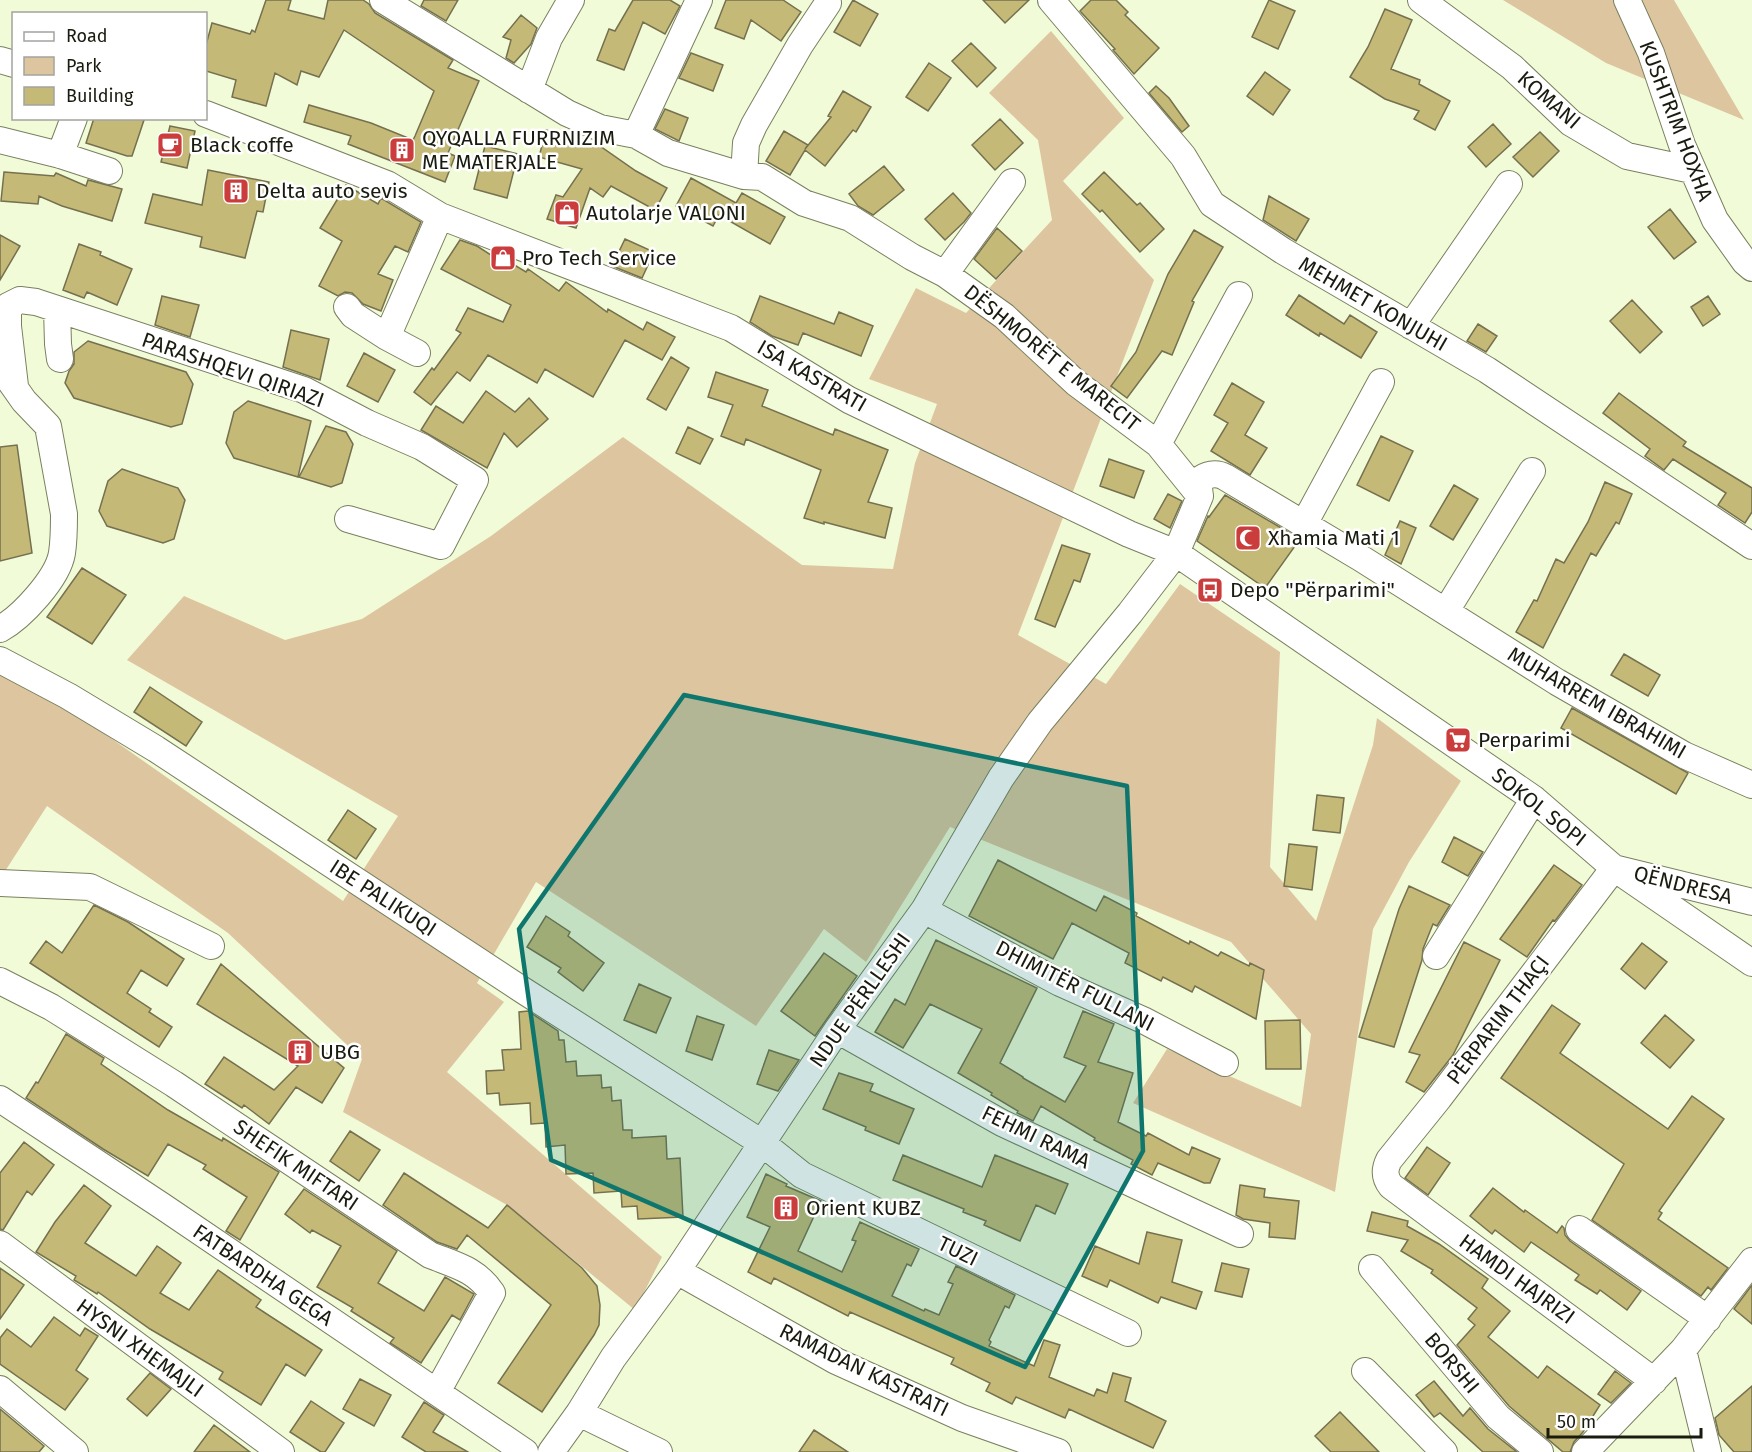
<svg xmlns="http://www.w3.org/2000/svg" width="1752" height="1452" font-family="'Fira Sans',sans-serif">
  <rect width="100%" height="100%" fill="#f2fbd7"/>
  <!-- green -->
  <path fill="#ddc69f" d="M1503 0H1674L1744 120 1606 63Z
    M1051 31 1124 118 1063 181 1154 280 1018 635 1106 684 1180 584 1280 652 1270 867 1316 921 1373 745 1377 718 1461 781 1409 862 1373 929 1335 1192 1133 1103 1167 1049 1301 1107 1311 1034 1231 942 950 827 866 962 824 929 756 1026 536 882 477 983 504 1002 447 1072 662 1257 635 1310 507 1205 343 1112 362 1059 228 933 47 806 0 879V670L95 727 343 901 398 816 127 660 184 596 285 640 362 619 491 536 623 437 802 565 893 569 915 463 937 404 869 379 916 288 966 313 1052 220 1038 140 989 93Z"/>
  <!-- building -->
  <path fill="#c4b977" stroke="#75704f" stroke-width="1.5" d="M266 0H291L288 10 324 19 328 0H363L369 4 375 13 453 60 448 68 479 81 448 153 455 156 445 182 348 144 351 136 304 122 309 105 371 123 413 140 415 136 434 91 344 30 319 77 301 71 297 85 275 73 266 106 232 97 236 80 206 71V45L212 23 250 34 252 30 255 32Z
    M424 0H458L446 21 421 6Z
    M633 0H670L680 6 665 34 643 22 624 70 597 60 609 29 615 31Z
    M726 0H783L801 12 781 41 751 20 744 39 715 28Z
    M853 0 878 14 860 46 834 32Z
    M983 0H1029L1005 23Z
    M1091 0H1116L1128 12 1125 15 1159 48 1134 74 1113 50 1115 49 1080 11Z
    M1269 0 1295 11 1278 49 1252 37Z
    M1385 9 1412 20 1391 69 1420 80 1419 84 1450 101 1435 130 1414 119 1419 111 1385 99 1350 77 1368 47Z
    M521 15 537 28 531 44 514 63 506 58 511 40 503 37Z
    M971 43 996 68 977 87 952 61Z
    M691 53 723 65 713 91 679 78Z
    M929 63 951 78 928 111 906 97Z
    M1265 72 1290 90 1273 115 1247 96Z
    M1156 86 1169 98 1189 126 1182 132 1149 93Z
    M843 91 871 107 856 132 853 130 825 166 805 150 790 175 766 161 784 131 808 145 805 149 831 117 828 116Z
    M665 109 688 118 679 141 655 129Z
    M94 118H135L144 120 132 156H127L86 143Z
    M1000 119 1023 143 995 170 972 145Z
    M1493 124 1511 144 1486 167 1468 147Z
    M170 126 195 131 187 168 161 162Z
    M546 130 597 144 636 171 667 188 655 210 611 186 603 197 590 188 576 228 547 219 556 195 563 197 582 169 539 157Z
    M1540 132 1559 151 1533 177 1513 157Z
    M485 146 518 154 507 198 474 189Z
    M884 166 904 190 873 215 858 206 849 194Z
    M208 170 269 182 263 212 257 211 245 258 200 247 202 237 145 223 153 194 202 205Z
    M4 172 54 176 56 173 86 186 88 180 122 189 112 221 62 206 39 196 38 204 1 201Z
    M1104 172 1137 205 1140 203 1164 229 1140 252 1102 210 1100 212 1082 194Z
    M691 178 736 203 742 193 785 217 770 244 719 215 713 226 676 206Z
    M346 185 378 204 381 198 421 222 408 252 395 246 378 274 393 280 381 311 363 304 352 293 345 292 338 296 319 286 342 241 320 228Z
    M953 193 971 213 964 222 945 240 925 219Z
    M1269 196 1309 219 1296 241 1263 220Z
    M1670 209 1696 242 1674 259 1648 227Z
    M997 228 1022 251 996 279 974 259Z
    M1194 230 1223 247 1192 301 1194 302 1172 355 1162 351 1127 398 1111 386 1136 352 1168 274Z
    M0 235 20 246 0 280Z
    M625 239 654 252 642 278 612 266Z
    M460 240 477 246 494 257 496 254 526 272 528 269 559 291 566 282 607 312 608 309 643 330 647 322 675 337 662 360 625 340 593 397 545 369 537 383 488 355 470 381 457 372 431 405 414 392 432 368 434 370 461 333 456 330 468 308 503 322 511 305 441 269Z
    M79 244 101 252 100 255 132 269 117 305 87 292 84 298 63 290Z
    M1299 295 1344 324 1350 315 1377 332 1361 358 1320 333 1319 336 1286 315Z
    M162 296 199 305 190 337 155 325Z
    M760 296 834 324 839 312 873 326 861 356 803 333 798 345 772 336 750 322Z
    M1708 296 1720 314 1703 326 1691 307Z
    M1632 300 1662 332 1640 353 1610 321Z
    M1478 324 1497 336 1486 352 1467 341Z
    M291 330 329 339 320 380 283 367Z
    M88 341 186 372 193 384 182 424 171 427 74 398 65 383 69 371 74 364V352Z
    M364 353 395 370 378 402 347 386Z
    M671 357 689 368 666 410 647 399Z
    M716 372 768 390 762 406 833 435 835 429 888 450 868 502 892 508 885 538 824 522V524L804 518 821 470 746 439 744 445 721 436 733 405 708 397Z
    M1232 383 1264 402 1245 435 1267 448 1250 475 1211 451 1228 423 1214 415Z
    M486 391 515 412 529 398 548 419 517 447 504 433 487 468 421 430 436 406 463 423Z
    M1619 393 1686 442 1683 446 1752 488V512L1745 523 1718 505 1726 493 1673 459 1664 470 1645 456 1650 449 1603 413Z
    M248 401 311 421 298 477 234 458 226 443 234 412Z
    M326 426 346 432 353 444 342 483 331 487 299 477Z
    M688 427 713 439 700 464 676 453Z
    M1381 436 1413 451 1389 501 1357 485Z
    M17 445 32 553 0 561V447Z
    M1109 459 1144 471 1134 498 1100 486Z
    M122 469 178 488 185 500 174 539 163 543 107 526 99 511 108 481Z
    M1605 482 1632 494 1619 524 1616 522 1596 556 1591 553 1543 648 1516 632 1534 600 1537 601 1556 559 1564 563 1588 522Z
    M1454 485 1478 499 1453 540 1430 526Z
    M1168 494 1182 501 1170 528 1154 519Z
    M1225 495 1300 539 1265 588 1197 541 1208 516 1209 517Z
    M1400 521 1416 528 1401 564 1385 555Z
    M1062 545 1090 554 1080 582 1074 580 1055 627 1035 619Z
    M82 568 126 595 92 644 47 617Z
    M1624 654 1660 675 1648 696 1611 675Z
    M150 687 202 722 186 746 134 712Z
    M1572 708 1688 773 1676 794 1561 728Z
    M1317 795 1344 798 1340 833 1313 830Z
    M348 810 376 829 356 859 328 840Z
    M1454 837 1483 852 1468 876 1442 862Z
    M1289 844 1317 847 1312 890 1284 886Z
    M998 860 1096 911 1104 896 1137 913 1136 916 1189 944 1190 941 1218 956 1221 952 1249 966 1250 963 1264 970 1256 1019 1195 986 1192 992 1163 977 1161 981 1125 963 1129 953 1072 923 1053 959 969 916Z
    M1554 865 1582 885 1555 921 1553 920 1527 957 1500 939Z
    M1409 886 1450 905 1437 926 1433 924 1423 949 1422 960 1394 1047 1359 1037 1399 909Z
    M94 905 128 922 184 959 167 986 141 970 127 993 151 1009 149 1012 172 1027 159 1047 30 963 46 941 62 953Z
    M546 916 570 932 568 936 604 963 583 991 558 972 561 968 527 947Z
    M936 940 1037 988 1000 1063 1023 1077V1078L1065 1102 1086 1066 1064 1057 1083 1011 1114 1024 1098 1062 1133 1073 1118 1122 1146 1136 1148 1133 1189 1155 1192 1147 1220 1159 1210 1183H1204L1158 1163 1152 1175 1131 1164 1133 1160 1094 1140 1095 1138 1041 1106 1033 1121 1017 1113 1018 1111 991 1095 992 1093 958 1073 982 1029 930 1004 903 1048 875 1032 895 999 905 1005Z
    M1464 942 1500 960 1453 1055 1424 1092 1406 1082 1420 1055 1409 1052Z
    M1642 943 1667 962 1645 989 1621 969Z
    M824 953 857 976 815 1036 781 1011Z
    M221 964 344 1068 322 1103 296 1087 269 1124 244 1105 242 1108 205 1084 224 1057 274 1090 298 1066 197 1004Z
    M639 984 671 998 656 1033 624 1020Z
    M1552 1005 1580 1024 1560 1053 1668 1129 1692 1096 1724 1119 1659 1211 1662 1213 1658 1219 1728 1268 1711 1290 1708 1287 1701 1296 1592 1220 1624 1164 1501 1078Z
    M528 1011 558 1031 559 1040H564L566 1062 576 1061 577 1076 601 1075 602 1088 611 1087 612 1101 621 1100 623 1130H632V1138L666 1136 667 1159 680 1158 683 1217 638 1219 637 1206 622 1207 621 1191 594 1193 593 1173 566 1174 565 1145 546 1147 545 1123 531 1124 530 1103 500 1105 499 1093 487 1094 486 1071 504 1070 502 1050 521 1049 519 1012Z
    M1665 1015 1694 1040 1670 1068 1641 1043Z
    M697 1016 724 1025 712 1060 686 1051Z
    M1300 1020 1301 1069H1266L1265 1021Z
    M66 1034 104 1058 101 1064 168 1110 222 1141 223 1138 279 1172 240 1240 226 1231 247 1197 203 1169 206 1165 168 1144 148 1176 103 1149 26 1098 36 1082 38 1083Z
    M769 1050 799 1060 778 1091 757 1084Z
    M839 1073 873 1084 870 1091 914 1109 899 1144 865 1130 866 1127 823 1109Z
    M350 1131 380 1150 359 1181 330 1161Z
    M24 1142 54 1165 32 1195 27 1191 3 1230 0 1229V1173Z
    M1427 1147 1450 1163 1428 1195 1405 1178Z
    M903 1155 982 1187 995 1155 1068 1184 1055 1214 1036 1205 1020 1241 984 1225 986 1221 963 1212 964 1209 893 1180Z
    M404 1173 488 1228 507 1205 582 1268 597 1286 600 1305 599 1325 594 1335 542 1412 498 1383 551 1305 467 1235 457 1249 437 1242 383 1205Z
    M766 1174 787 1184 786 1186 821 1201 798 1251 842 1272 856 1241 852 1240 860 1222 919 1249 911 1266 907 1264 892 1296 924 1311 925 1309 939 1315 953 1284 948 1282 956 1266 1015 1295 1009 1308 1005 1306 989 1340 991 1342 989 1346 1034 1366 1044 1340 1060 1345 1049 1377 1094 1396 1097 1389 1107 1393 1113 1373 1131 1378 1125 1401 1166 1421 1153 1448 1069 1409 1065 1418 1016 1397 1012 1404 986 1391 990 1383 951 1364 954 1358 850 1312 848 1316 774 1278 771 1284 748 1272 770 1227 747 1217Z
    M84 1185 111 1206 85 1243 136 1276 157 1246 181 1263 160 1293 189 1310 218 1270 261 1300 256 1307 322 1350 305 1376 286 1364 261 1405 219 1379 223 1372 150 1329 98 1292 97 1294 74 1280 76 1276 36 1252 55 1222Z
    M1240 1185 1265 1189 1264 1197 1299 1201 1295 1239 1269 1237 1270 1223 1243 1219 1236 1215Z
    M1493 1188 1524 1212 1525 1210 1557 1233 1562 1226 1564 1228 1565 1235 1570 1241 1641 1291 1627 1310 1600 1290 1597 1294 1575 1280 1579 1275 1531 1242 1524 1252 1495 1230 1492 1234 1470 1216Z
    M304 1189 397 1251 378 1283 424 1311 445 1277 474 1294 460 1320 452 1315 421 1363 390 1343 394 1338 351 1311 353 1308 317 1287 341 1246 312 1230 310 1233 285 1214Z
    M1372 1212 1408 1221 1407 1226 1439 1244 1488 1279 1482 1288 1510 1311 1488 1337 1538 1378 1547 1366 1600 1405 1583 1432 1574 1442 1570 1452H1563L1509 1406 1457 1345 1475 1325 1468 1319 1477 1308 1431 1273 1433 1270 1401 1251 1408 1240 1367 1231Z
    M1147 1232 1182 1240 1172 1282 1202 1292 1196 1309 1161 1297 1158 1303 1110 1280 1107 1287 1082 1276 1095 1246 1139 1264Z
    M1222 1263 1249 1269 1242 1297 1215 1291Z
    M0 1268 24 1285 0 1319Z
    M1752 1285V1324L1734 1309Z
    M54 1317 80 1336 85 1328 98 1336 76 1370 88 1379 65 1410 0 1364V1338L7 1329 31 1347Z
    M1615 1371 1631 1383 1611 1403 1598 1394Z
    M150 1373 171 1389 147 1416 127 1399Z
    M360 1379 391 1395 374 1426 343 1409Z
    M1434 1381 1463 1416 1470 1408 1488 1429 1517 1452H1483L1440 1413 1434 1417 1416 1395Z
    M1752 1386V1452H1734L1719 1435 1715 1418Z
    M311 1401 344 1423 325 1452H321L290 1432Z
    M424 1402 444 1415 433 1432 468 1452H426L402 1437Z
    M0 1409 44 1446 39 1452H0Z
    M1340 1412 1379 1452H1331L1315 1436Z
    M214 1425 250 1452H194Z
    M814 1430 848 1452H799Z"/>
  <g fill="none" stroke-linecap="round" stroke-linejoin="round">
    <defs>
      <path id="minor" d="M383 0 567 113 600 128 636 135 668 153 744 176 762 177 804 203 850 218 912 257 945 274 1004 316 1076 383 1158 444 1200 496
        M1051 0 1183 156 1212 204 1283 251 1487 370 1752 546
        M1421 0 1512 67 1571 123 1627 156 1692 170
        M1627 0 1651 53 1682 145 1715 220 1745 262 1752 268
        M0 60 14 64
        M529 90 549 38 571 0
        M206 114 387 184 440 216 731 328 849 400 1129 534 1176 553 1534 799 1614 868 1752 963
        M636 135 699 0
        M0 140 60 155 109 171
        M60 155 74 118
        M744 176 746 143 754 125 800 45 828 3
        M945 274 1012 182
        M347 307 353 315 387 337
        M57 309 58 344 60 359
        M1411 326 1509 184
        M417 353 387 337 440 216
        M15 386 8 326V306L20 300 36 302 304 390 367 423 422 447 475 480 441 546 348 519
        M1158 444 1239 295
        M1200 496 1198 481C1206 474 1216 472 1225 477L1359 557 1557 682 1684 755 1752 785
        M1304 524 1381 382
        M1446 611 1532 471
        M0 629C22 617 58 578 62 553 64 540 64 527 64 514L48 426 24 401 5 374
        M0 660 68 696 156 749 524 991 762 1143 802 1175 1128 1333
        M0 883 90 887 211 946
        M924 910 1060 983 1143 1020 1225 1063
        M1436 956 1534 799
        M0 981 51 1007 174 1084 430 1255C455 1265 476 1269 492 1293L437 1392
        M837 1030 1002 1123 1240 1234
        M0 1099 162 1206 525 1452
        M1579 1229 1708 1319
        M0 1244 281 1452
        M1372 1268 1498 1417 1540 1452
        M677 1271 836 1361 962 1418 1058 1452
        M1683 1350 1708 1452
        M1365 1371 1444 1452
        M1654 1381 1391 1186C1384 1177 1384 1170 1389 1160L1439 1098 1614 868 1752 902
        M0 1389 75 1452
        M579 1413 659 1452
        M551 1452 579 1413 613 1358 677 1271 837 1030 924 910 1001 778 1040 722 1130 613 1176 553 1200 496
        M1585 1452 1683 1350 1752 1261"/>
    </defs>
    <!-- minor casing -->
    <use href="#minor" stroke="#798060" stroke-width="28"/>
    <!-- minor -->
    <use href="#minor" stroke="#fff" stroke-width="26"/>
  </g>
  <!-- marked area -->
  <path fill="#0f766e" fill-opacity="0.2" stroke="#0f766e" stroke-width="4.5" stroke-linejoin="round" d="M684 695 1127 786 1143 1151 1025 1367 551 1160 519 929Z"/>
  <!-- icons -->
  <defs>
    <symbol id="cafe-square" viewBox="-11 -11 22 22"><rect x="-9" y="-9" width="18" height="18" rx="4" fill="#cb3c3d" stroke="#fff"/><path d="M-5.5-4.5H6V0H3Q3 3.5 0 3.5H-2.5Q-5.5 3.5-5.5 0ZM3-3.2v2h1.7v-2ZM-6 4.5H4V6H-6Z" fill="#fff"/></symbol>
    <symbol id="building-square" viewBox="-11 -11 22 22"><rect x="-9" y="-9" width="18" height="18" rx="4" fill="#cb3c3d" stroke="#fff"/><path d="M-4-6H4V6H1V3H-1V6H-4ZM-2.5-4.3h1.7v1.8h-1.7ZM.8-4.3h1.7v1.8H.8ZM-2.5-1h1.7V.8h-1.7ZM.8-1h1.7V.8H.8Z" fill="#fff"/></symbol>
    <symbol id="shop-square" viewBox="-11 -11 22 22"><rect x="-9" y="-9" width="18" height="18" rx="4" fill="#cb3c3d" stroke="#fff"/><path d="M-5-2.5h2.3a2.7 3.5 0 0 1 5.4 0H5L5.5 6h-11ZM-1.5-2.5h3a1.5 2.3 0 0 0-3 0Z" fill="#fff"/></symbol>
    <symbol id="mosque-square" viewBox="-11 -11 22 22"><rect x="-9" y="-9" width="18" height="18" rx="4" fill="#cb3c3d" stroke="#fff"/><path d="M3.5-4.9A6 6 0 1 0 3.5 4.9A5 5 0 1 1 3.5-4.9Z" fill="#fff"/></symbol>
    <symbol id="bus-square" viewBox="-11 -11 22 22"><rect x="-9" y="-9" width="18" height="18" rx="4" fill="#cb3c3d" stroke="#fff"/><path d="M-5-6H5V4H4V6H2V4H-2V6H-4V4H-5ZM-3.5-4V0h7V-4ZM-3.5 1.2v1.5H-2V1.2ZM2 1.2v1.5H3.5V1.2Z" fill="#fff"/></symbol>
    <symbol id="supermarket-square" viewBox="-11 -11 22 22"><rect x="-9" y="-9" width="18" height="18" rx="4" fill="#cb3c3d" stroke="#fff"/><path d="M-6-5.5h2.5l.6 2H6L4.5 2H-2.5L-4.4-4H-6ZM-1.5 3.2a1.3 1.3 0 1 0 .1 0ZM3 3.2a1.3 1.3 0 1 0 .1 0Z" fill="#fff"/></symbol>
  </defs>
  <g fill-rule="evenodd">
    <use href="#cafe-square" x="155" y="130" width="30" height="30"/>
    <use href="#building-square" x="387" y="135" width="30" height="30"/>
    <use href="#building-square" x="221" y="176" width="30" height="30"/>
    <use href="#shop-square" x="552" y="198" width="30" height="30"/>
    <use href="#shop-square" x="488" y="243" width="30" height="30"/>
    <use href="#mosque-square" x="1233" y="523" width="30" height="30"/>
    <use href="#bus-square" x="1195" y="575" width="30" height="30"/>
    <use href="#supermarket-square" x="1443" y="725" width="30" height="30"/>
    <use href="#building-square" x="285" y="1037" width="30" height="30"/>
    <use href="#building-square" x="771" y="1193" width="30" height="30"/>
  </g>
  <g text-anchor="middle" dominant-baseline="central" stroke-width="5" stroke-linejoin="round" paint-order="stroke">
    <!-- street labels -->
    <g font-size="21" fill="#181b0e" stroke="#fff">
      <text transform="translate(1549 100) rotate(41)">KOMANI</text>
      <text transform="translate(1676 121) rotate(69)">KUSHTRIM HOXHA</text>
      <text transform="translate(1373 304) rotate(30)">MEHMET KONJUHI</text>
      <text transform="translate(1052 358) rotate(39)">DËSHMORËT E MARECIT</text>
      <text transform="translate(233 370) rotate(19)">PARASHQEVI QIRIAZI</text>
      <text transform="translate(812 376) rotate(30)">ISA KASTRATI</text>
      <text transform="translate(1597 703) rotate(30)">MUHARREM IBRAHIMI</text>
      <text transform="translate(1539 807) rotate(38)">SOKOL SOPI</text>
      <text transform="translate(1683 885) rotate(14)">QËNDRESA</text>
      <text transform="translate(383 898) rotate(33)">IBE PALIKUQI</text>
      <text transform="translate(1075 986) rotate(27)">DHIMITËR FULLANI</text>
      <text transform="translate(860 1000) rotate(-55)">NDUE PËRLLESHI</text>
      <text transform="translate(1498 1020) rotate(-53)">PËRPARIM THAÇI</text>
      <text transform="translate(1036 1137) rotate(26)">FEHMI RAMA</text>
      <text transform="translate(296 1165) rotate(34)">SHEFIK MIFTARI</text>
      <text transform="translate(958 1251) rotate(26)">TUZI</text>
      <text transform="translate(263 1275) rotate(34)">FATBARDHA GEGA</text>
      <text transform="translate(1517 1279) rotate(36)">HAMDI HAJRIZI</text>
      <text transform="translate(140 1348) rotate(36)">HYSNI XHEMAJLI</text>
      <text transform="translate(1452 1363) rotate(50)">BORSHI</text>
      <text transform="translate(864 1370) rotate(26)">RAMADAN KASTRATI</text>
    </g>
    <!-- poi labels -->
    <g font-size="21" fill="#181b0e" stroke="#fff" text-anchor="start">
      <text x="422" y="138">QYQALLA FURRNIZIM<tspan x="422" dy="24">ME MATERJALE</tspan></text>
      <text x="190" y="145">Black coffe</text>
      <text x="256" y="191">Delta auto sevis</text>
      <text x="586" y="213">Autolarje VALONI</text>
      <text x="522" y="258">Pro Tech Service</text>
      <text x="1268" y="538">Xhamia Mati 1</text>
      <text x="1230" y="590">Depo "Përparimi"</text>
      <text x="1478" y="740">Perparimi</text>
      <text x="320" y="1052">UBG</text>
      <text x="806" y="1208">Orient KUBZ</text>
    </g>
  </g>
  <!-- legend -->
  <rect x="12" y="12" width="195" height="108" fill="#ffffff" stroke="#a3a49f" stroke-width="1.5"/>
  <rect x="24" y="32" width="30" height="9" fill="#ffffff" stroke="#a3a49f" stroke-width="1.5"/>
  <text x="66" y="42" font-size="18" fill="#181b0e">Road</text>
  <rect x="24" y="57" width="30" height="18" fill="#ddc69f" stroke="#a3a49f" stroke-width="1.5"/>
  <text x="66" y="72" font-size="18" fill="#181b0e">Park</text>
  <rect x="24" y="87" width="30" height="18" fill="#c4b977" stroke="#a3a49f" stroke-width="1.5"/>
  <text x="66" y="102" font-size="18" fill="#181b0e">Building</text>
  <!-- scale -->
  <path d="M1548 1428v9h153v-9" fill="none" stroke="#181b0e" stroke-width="3"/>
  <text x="1557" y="1428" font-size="18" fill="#181b0e" stroke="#ffffff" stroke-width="4.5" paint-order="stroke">50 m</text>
</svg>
